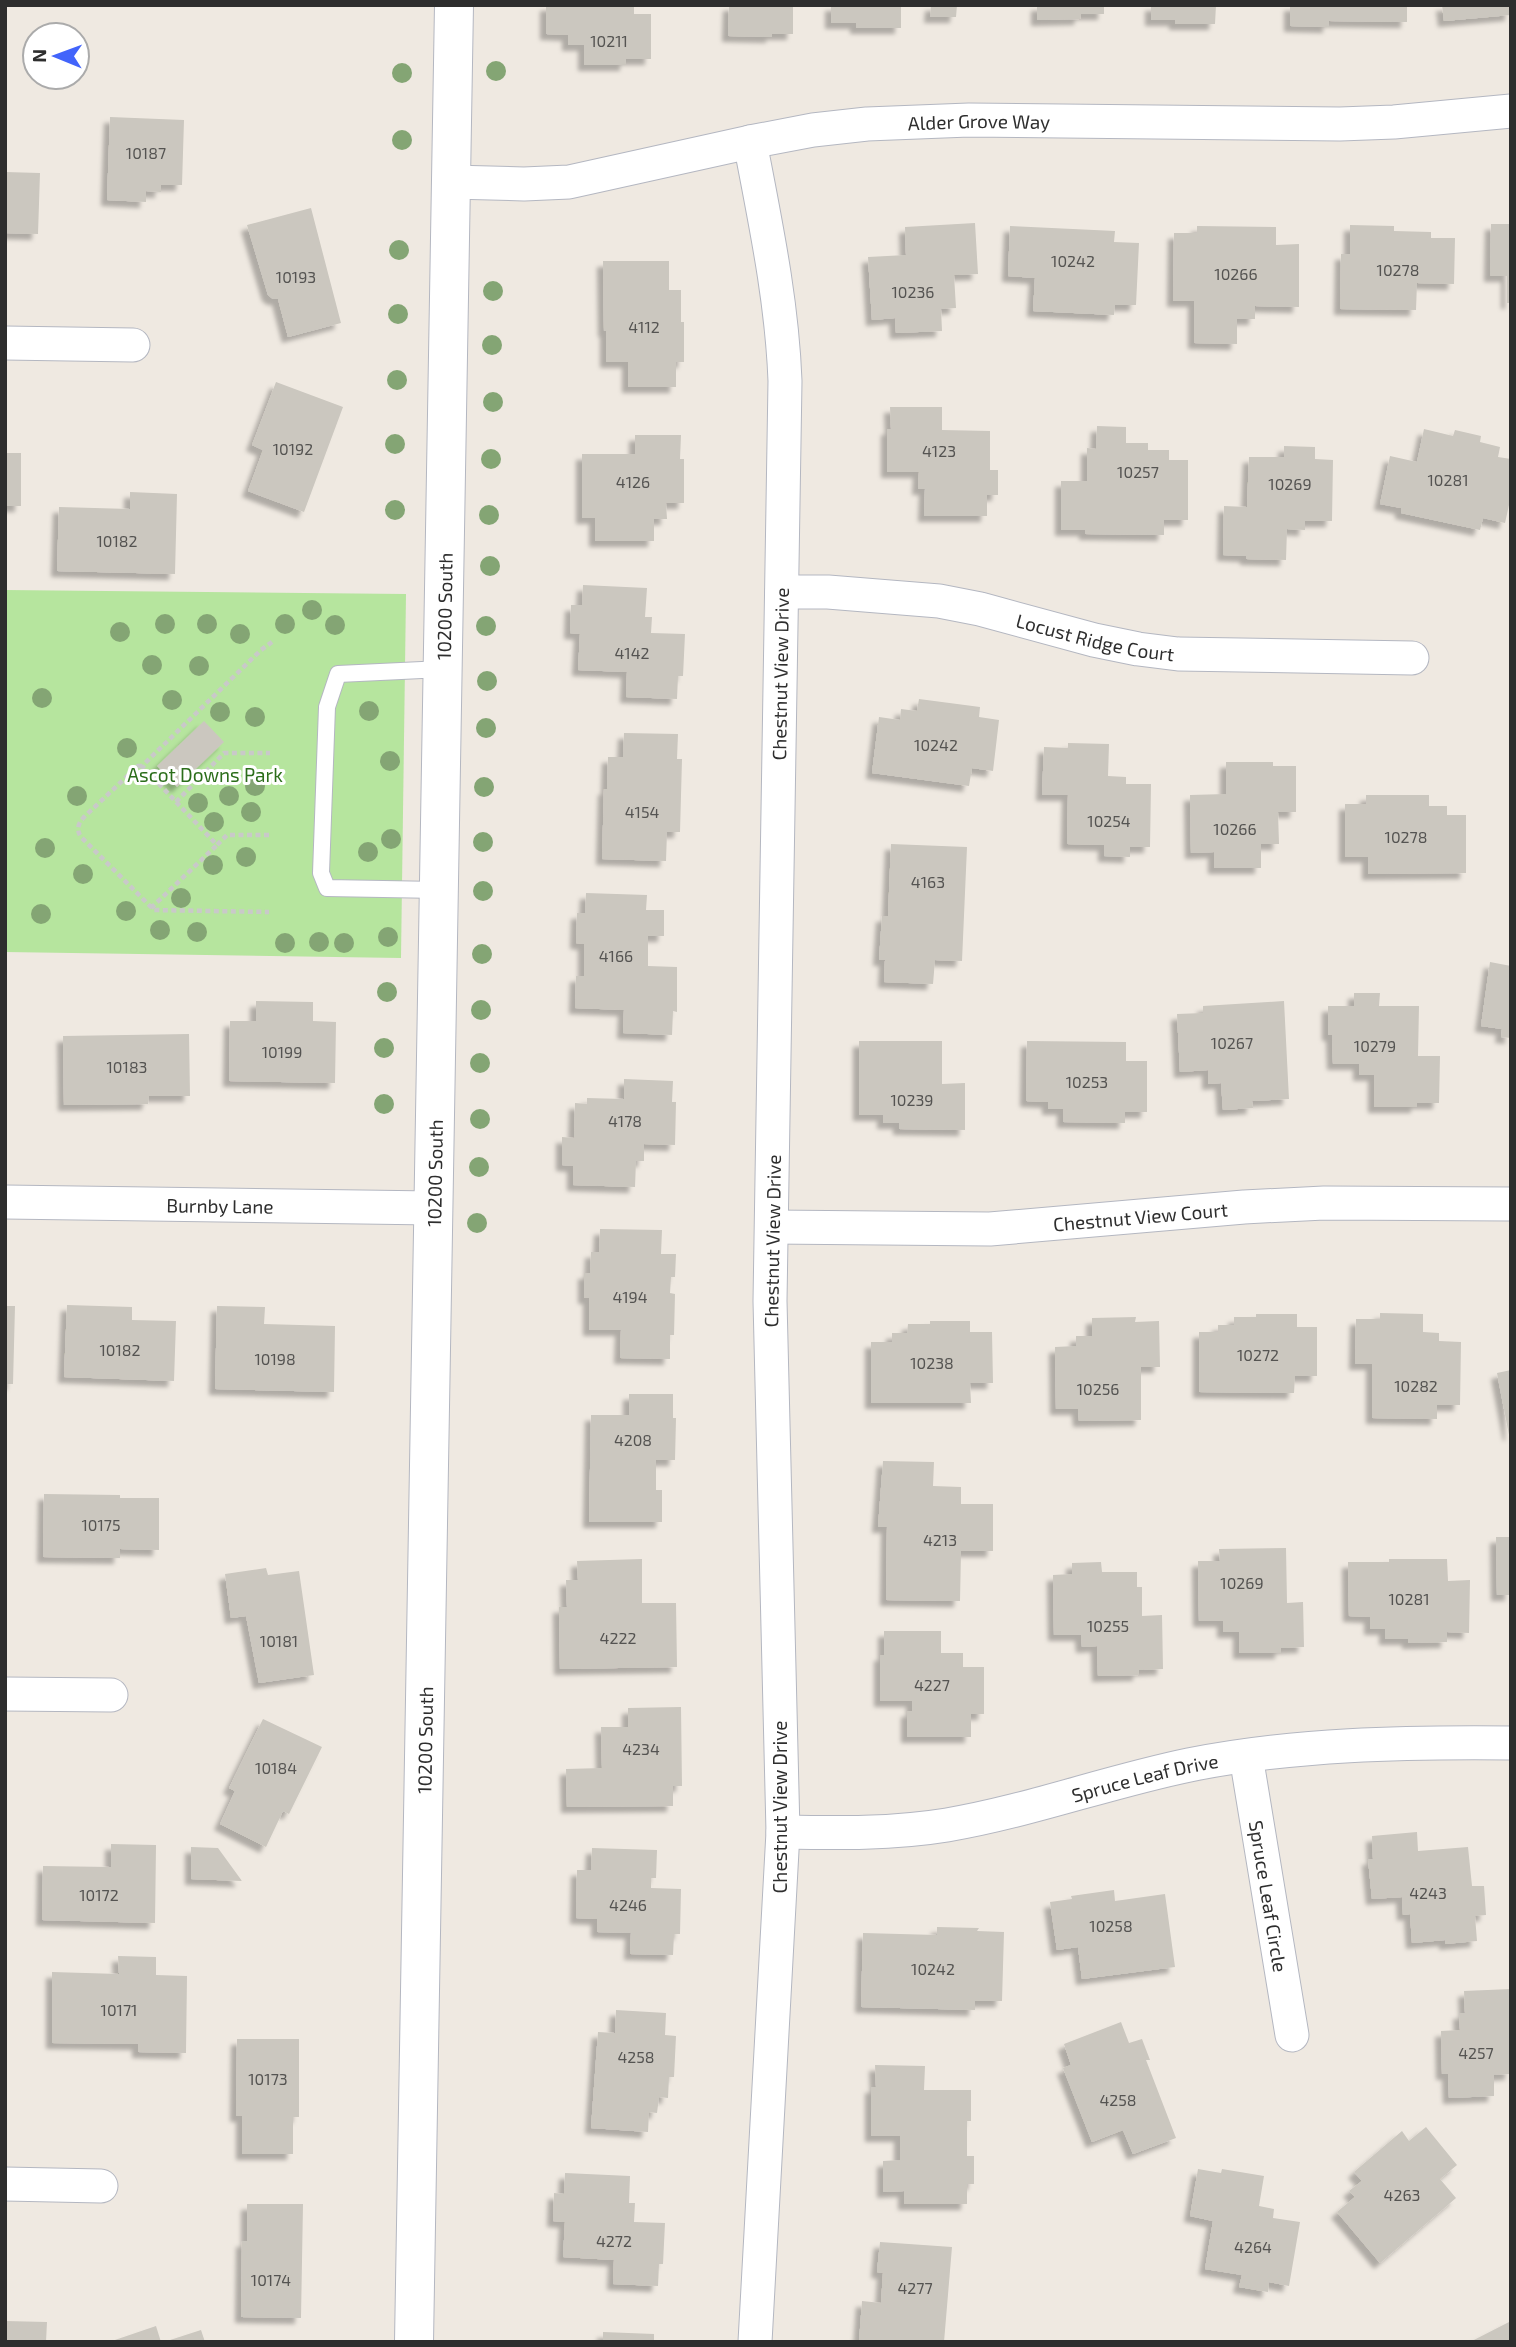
<svg xmlns="http://www.w3.org/2000/svg" width="1516" height="2347" font-family="'Exo 2',sans-serif">
  <defs>
    <filter id="shadow"><feDropShadow dx="-6" dy="6" stdDeviation="2" flood-color="#0004"/></filter>
  </defs>
  <rect width="100%" height="100%" fill="#efe9e1"/>
  <!-- green -->
  <path fill="#b6e59e" d="M5 590 406 594 401 958 5 952Z"/>
  <!-- building -->
  <path fill="#cbc7bf" filter="url(#shadow)" d="M546 5H634V14H651V59H626V65H584V45H568V35L546 34Z
    M729 5H793V34H772V37L728 36Z
    M831 5H901V28H856V23H831Z
    M931 5H957L956 17H930Z
    M1037 5H1104V14H1081L1080 19 1037 20Z
    M1151 5H1216L1215 24H1175V20H1151Z
    M1290 5H1407V22L1329 21V27L1290 26Z
    M1442 5H1511V15L1444 21Z
    M110 117 184 120 182 185H161V192L146 191V202L107 200Z
    M5 172 40 173 38 234 5 233Z
    M311 208 341 323 288 337 278 299H273L268 295 247 225Z
    M975 223 978 274 954 275 956 308 941 309 942 331 896 333 895 318 872 320 868 257 906 255 905 227Z
    M1491 224H1511V303H1507V276H1490Z
    M1350 225 1394 226V231L1431 232V238H1455L1454 284 1417 283 1416 310 1340 309 1341 254H1350Z
    M1010 226 1115 231 1114 242 1139 243 1136 305H1115L1114 315 1033 311 1035 278 1008 276Z
    M1197 226 1276 227V245L1299 244V307L1255 306V319H1237V344L1194 343V301H1173L1174 233H1197Z
    M603 261H669V290H681V322H684V362H676V387H628V362H606V331H604Z
    M276 382 343 407 304 512 248 491 263 450 252 445Z
    M890 407H942V430L990 431V470H998V495H987V516H924L925 489H918L919 472H887V429H891Z
    M1097 426 1126 427V443H1148V450H1169V460H1188V520H1164V535L1085 534V530H1061V481H1087V448L1096 449Z
    M1424 429 1453 436 1455 430 1481 436 1480 442 1500 447 1498 457 1511 459V496L1505 523 1483 518 1480 530 1401 513V508L1380 504 1390 456 1417 462Z
    M635 435H681L680 459H684V503H666L667 519H654V541H595V518H582V454H635Z
    M1284 446 1315 447V459L1333 460 1332 521H1305V530L1287 529 1286 560 1246 559V556L1223 555 1224 506 1247 507 1249 457H1284Z
    M5 453H21V506H5Z
    M130 492 177 494 175 574 57 571 59 507 130 509Z
    M583 585 647 588 645 617H652L651 633 685 634 683 676H678L677 699 626 697 627 672 578 670 580 634 570 633 571 605H582Z
    M919 699 980 707 979 717 999 720 993 771 972 768 969 786 872 773 879 717 900 720 901 709 917 711Z
    M204 721 224 742 177 787 157 766Z
    M624 733 678 734 677 759H682L680 832H667L666 861 602 859 604 789H607L608 757H623Z
    M1068 743 1109 744 1108 776 1126 777V784H1151L1150 847H1130V857L1104 856V845L1067 844 1068 795H1042L1044 747 1068 748Z
    M1226 762H1273V766H1296V812H1278L1279 844H1261V868H1214V852L1191 853 1190 795 1226 794Z
    M1366 795H1429V806H1447V815H1466V873L1368 874V857H1345V804H1366Z
    M891 844 967 847 962 961 935 960 933 984 884 982 885 960H879L882 916H888Z
    M586 893 647 895 646 910H664V936H648V966L677 967V1012L673 1011 672 1035 623 1033 624 1010 575 1008 576 976H584V944L576 943 577 913H585Z
    M1490 962 1511 966V1038L1501 1037 1502 1029 1481 1026Z
    M1354 993H1380L1379 1006H1419L1418 1056H1440L1439 1103H1417V1107H1374V1075H1359V1064H1333L1332 1035H1328V1006H1354Z
    M256 1001 313 1002V1021L336 1022 335 1083 229 1081 230 1021H256Z
    M1284 1001 1289 1099 1252 1101 1253 1108 1223 1110 1221 1083 1208 1084V1070L1180 1072 1177 1014 1203 1013V1006Z
    M189 1034 190 1096H149L148 1104 64 1105 63 1036Z
    M859 1041H942V1084L965 1083V1130L899 1129V1123H883V1115H859Z
    M1027 1041 1126 1042V1061H1147V1112H1125V1123L1063 1122V1109H1048V1102L1026 1101Z
    M624 1079 673 1081 672 1102H676L675 1145 644 1144V1161H636L635 1187 573 1185V1166L562 1165V1137L574 1138 575 1103 587 1104V1098L624 1099Z
    M600 1229 662 1230 661 1254H676L675 1277H671L670 1293 675 1294 674 1335H670V1359L620 1358 621 1330H589V1298H584V1273H590L591 1252H599Z
    M67 1305 132 1307V1320L176 1321 174 1381 64 1377Z
    M5 1306H15L13 1384H5Z
    M217 1306 265 1307 264 1324 335 1326 334 1392 215 1389Z
    M1380 1313 1423 1314V1332L1439 1333V1341L1461 1342 1460 1405H1437V1419L1372 1418V1364H1355L1356 1319H1380Z
    M1256 1314H1297V1327H1317V1376H1295L1294 1393 1199 1392V1332H1218V1325H1234V1317H1256Z
    M1136 1317 1135 1322 1159 1321 1160 1367H1141V1420L1079 1421 1078 1409H1056L1055 1347 1076 1346V1336H1092V1318Z
    M930 1321H970V1332H992L993 1383H970L971 1403H871V1342H892V1333H907L908 1324H930Z
    M1511 1370V1435H1509L1497 1373Z
    M629 1394H673V1418H676L675 1460H656V1490H662V1522H589L591 1415H629Z
    M883 1461 934 1462 933 1486 961 1487V1504H993V1551H961L960 1601 886 1600 887 1527H878Z
    M44 1494 120 1495V1498H159V1550L120 1549V1558L43 1557Z
    M1496 1537H1511V1595H1497Z
    M1286 1548 1287 1603 1303 1602 1304 1647 1281 1648V1653H1239V1632H1223V1621H1199L1198 1561H1220L1219 1549Z
    M642 1559V1603H676L677 1667 560 1669 559 1607H567L566 1580H578L577 1561Z
    M1389 1559H1447L1448 1581 1470 1580 1469 1633 1447 1632V1642L1408 1643V1639H1385V1629H1370V1617L1349 1616 1348 1562H1389Z
    M1101 1562 1102 1572H1137V1587H1142V1616L1162 1615 1163 1669 1139 1670V1675L1098 1676 1097 1646 1082 1647 1081 1635H1054L1053 1575 1072 1574V1563Z
    M266 1568 268 1575 299 1571 314 1675 259 1683 246 1616 231 1618 225 1574Z
    M884 1631H941V1653H963V1667H984V1714H971V1737H907V1711H912V1701H880V1655H884Z
    M681 1707 682 1786H673V1806L567 1807 566 1769 602 1768 601 1727H628V1708Z
    M263 1719 322 1747 289 1814 283 1811 266 1847 220 1824 235 1791 229 1788Z
    M1417 1832 1418 1851 1468 1847 1472 1886H1484L1486 1915 1475 1916 1477 1941 1445 1944V1940L1412 1943 1410 1914 1403 1915 1402 1897 1372 1899 1368 1859H1373L1372 1836Z
    M111 1844 156 1845 155 1923 42 1920 43 1866 111 1867Z
    M191 1847 218 1848 242 1881 191 1879Z
    M592 1848 657 1850 656 1878H651V1888L681 1889 680 1934H674L673 1955 630 1954 631 1933 597 1932V1919L576 1918 577 1870H591Z
    M1114 1890 1115 1901 1165 1894 1175 1967 1082 1979 1078 1947 1057 1950 1050 1902 1072 1899 1071 1896Z
    M937 1927 979 1928 977 1931 1004 1932 1002 2001H975V2010L861 2007 863 1933 937 1935Z
    M118 1956 156 1957V1975L187 1976 186 2053 138 2052V2044L52 2043V1972L119 1974Z
    M1511 1989V2074L1494 2075V2096L1449 2098 1448 2074H1442L1441 2031 1460 2030 1459 2013H1465L1464 1991Z
    M616 2010 666 2013 665 2035 676 2036 674 2077H669L668 2098 659 2097 657 2113 649 2112 648 2132 591 2128 598 2032 615 2033Z
    M1121 2022 1129 2043 1142 2039 1150 2060H1146L1176 2138 1133 2154 1123 2130 1092 2142 1063 2068 1071 2065 1064 2044Z
    M237 2039H299V2117H293V2154H242V2116H236Z
    M875 2065 925 2066 924 2090H971V2121H967V2156H974V2184H967V2204H904V2191L883 2192V2161L900 2160V2136H871V2087H876Z
    M1426 2127 1457 2165 1440 2179 1456 2198 1380 2263 1337 2212 1355 2197 1349 2191 1362 2181 1354 2172 1402 2131 1409 2141Z
    M1198 2169 1221 2173 1222 2169 1264 2176 1259 2206 1274 2209 1273 2218 1300 2222 1289 2286 1269 2282 1268 2292 1239 2287 1242 2275 1205 2269 1213 2221 1190 2216Z
    M565 2173 630 2176 629 2203H635L634 2222 665 2223 663 2264H659L658 2286 613 2284 614 2260 563 2257 565 2222 553 2221 554 2193 564 2194Z
    M247 2204H303L301 2318 241 2317 242 2241H247Z
    M880 2242 952 2247 944 2342H859L862 2301 881 2303 883 2273 877 2272Z
    M5 2321 47 2322 46 2342H5Z
    M1511 2321V2342H1470Z
    M156 2326 161 2342H112V2341Z
    M201 2330 205 2342H167V2341Z
    M603 2332 654 2334V2342H603Z"/>
  <g fill="none" stroke-linecap="round" stroke-linejoin="round">
    <defs>
      <path id="lane" d="M439 890 327 888 321 873 327 707 338 674 443 669"/>
      <g id="street">
        <path d="M750 142C765 221 782 300 785 381L770 1301 783 1832 755 2342"/>
        <path id="s1" d="M451 182 524 184 569 182 750 142 813 130 867 124 969 120 1340 124 1394 122 1511 111"/>
        <path d="M5 343 133 345"/>
        <path id="s2" d="M782 592H828L939 601 980 609 1094 640 1138 649 1178 654 1412 658"/>
        <path id="s3" d="M5 1202 433 1208"/>
        <path id="s4" d="M772 1227 990 1229 1244 1207 1324 1203 1511 1204"/>
        <path d="M5 1694 111 1695"/>
        <path id="s5" d="M1246 1756 1292 2035"/>
        <path id="s6" d="M783 1832C837 1833 892 1834 947 1825 1029 1811 1107 1782 1189 1765 1295 1744 1403 1742 1511 1743"/>
        <path d="M5 2184 101 2186"/>
      </g>
      <g id="secondary">
        <path id="s7" d="M414 2342 454 5"/>
      </g>
    </defs>
    <!-- lane casing -->
    <use href="#lane" stroke="#b4b7c1" stroke-width="18"/>
    <!-- street casing -->
    <use href="#street" stroke="#b4b7c1" stroke-width="35"/>
    <!-- secondary casing -->
    <use href="#secondary" stroke="#b4b7c1" stroke-width="40"/>
    <!-- path -->
    <path stroke="#c9c9c9" stroke-width="4.5" stroke-dasharray="5 3.5" stroke-linecap="butt" d="M142 766H138L84 817C78 824 76 829 81 837L154 910 269 912
      M176 802 224 753H270
      M269 835H227L217 845 142 766 261 650 272 642
      M151 908 217 845"/>
    <!-- lane -->
    <use href="#lane" stroke="#fff" stroke-width="16"/>
    <!-- street -->
    <use href="#street" stroke="#fff" stroke-width="33"/>
    <!-- secondary -->
    <use href="#secondary" stroke="#fff" stroke-width="38"/>
  </g>
  <!-- trees -->
  <g fill="#84a574">
    <circle cx="496" cy="71" r="10"/>
    <circle cx="402" cy="73" r="10"/>
    <circle cx="402" cy="140" r="10"/>
    <circle cx="399" cy="250" r="10"/>
    <circle cx="493" cy="291" r="10"/>
    <circle cx="398" cy="314" r="10"/>
    <circle cx="492" cy="345" r="10"/>
    <circle cx="397" cy="380" r="10"/>
    <circle cx="493" cy="402" r="10"/>
    <circle cx="395" cy="444" r="10"/>
    <circle cx="491" cy="459" r="10"/>
    <circle cx="395" cy="510" r="10"/>
    <circle cx="489" cy="515" r="10"/>
    <circle cx="490" cy="566" r="10"/>
    <circle cx="312" cy="610" r="10"/>
    <circle cx="165" cy="624" r="10"/>
    <circle cx="207" cy="624" r="10"/>
    <circle cx="285" cy="624" r="10"/>
    <circle cx="335" cy="625" r="10"/>
    <circle cx="486" cy="626" r="10"/>
    <circle cx="120" cy="632" r="10"/>
    <circle cx="240" cy="634" r="10"/>
    <circle cx="152" cy="665" r="10"/>
    <circle cx="199" cy="666" r="10"/>
    <circle cx="487" cy="681" r="10"/>
    <circle cx="42" cy="698" r="10"/>
    <circle cx="172" cy="700" r="10"/>
    <circle cx="369" cy="711" r="10"/>
    <circle cx="220" cy="712" r="10"/>
    <circle cx="255" cy="717" r="10"/>
    <circle cx="486" cy="728" r="10"/>
    <circle cx="127" cy="748" r="10"/>
    <circle cx="390" cy="761" r="10"/>
    <circle cx="255" cy="786" r="10"/>
    <circle cx="484" cy="787" r="10"/>
    <circle cx="77" cy="796" r="10"/>
    <circle cx="229" cy="796" r="10"/>
    <circle cx="198" cy="803" r="10"/>
    <circle cx="251" cy="812" r="10"/>
    <circle cx="214" cy="822" r="10"/>
    <circle cx="391" cy="839" r="10"/>
    <circle cx="483" cy="842" r="10"/>
    <circle cx="45" cy="848" r="10"/>
    <circle cx="368" cy="852" r="10"/>
    <circle cx="246" cy="857" r="10"/>
    <circle cx="213" cy="865" r="10"/>
    <circle cx="83" cy="874" r="10"/>
    <circle cx="483" cy="891" r="10"/>
    <circle cx="181" cy="898" r="10"/>
    <circle cx="126" cy="911" r="10"/>
    <circle cx="41" cy="914" r="10"/>
    <circle cx="160" cy="930" r="10"/>
    <circle cx="197" cy="932" r="10"/>
    <circle cx="388" cy="937" r="10"/>
    <circle cx="319" cy="942" r="10"/>
    <circle cx="285" cy="943" r="10"/>
    <circle cx="344" cy="943" r="10"/>
    <circle cx="482" cy="954" r="10"/>
    <circle cx="387" cy="992" r="10"/>
    <circle cx="481" cy="1010" r="10"/>
    <circle cx="384" cy="1048" r="10"/>
    <circle cx="480" cy="1063" r="10"/>
    <circle cx="384" cy="1104" r="10"/>
    <circle cx="480" cy="1119" r="10"/>
    <circle cx="479" cy="1167" r="10"/>
    <circle cx="477" cy="1223" r="10"/>
  </g>
  <g text-anchor="middle" dominant-baseline="central" stroke-width="6" stroke-linejoin="round" paint-order="stroke">
    <!-- number labels -->
    <g font-size="16" fill="#555452">
      <text x="609" y="40">10211</text>
      <text x="146" y="152">10187</text>
      <text x="1073" y="260">10242</text>
      <text x="1398" y="269">10278</text>
      <text x="1236" y="273">10266</text>
      <text x="296" y="276">10193</text>
      <text x="913" y="291">10236</text>
      <text x="644" y="326">4112</text>
      <text x="293" y="448">10192</text>
      <text x="939" y="450">4123</text>
      <text x="1138" y="471">10257</text>
      <text x="1448" y="479">10281</text>
      <text x="633" y="481">4126</text>
      <text x="1290" y="483">10269</text>
      <text x="117" y="540">10182</text>
      <text x="632" y="652">4142</text>
      <text x="936" y="744">10242</text>
      <text x="642" y="811">4154</text>
      <text x="1109" y="820">10254</text>
      <text x="1235" y="828">10266</text>
      <text x="1406" y="836">10278</text>
      <text x="928" y="881">4163</text>
      <text x="616" y="955">4166</text>
      <text x="1232" y="1042">10267</text>
      <text x="1375" y="1045">10279</text>
      <text x="282" y="1051">10199</text>
      <text x="127" y="1066">10183</text>
      <text x="1087" y="1081">10253</text>
      <text x="912" y="1099">10239</text>
      <text x="625" y="1120">4178</text>
      <text x="630" y="1296">4194</text>
      <text x="120" y="1349">10182</text>
      <text x="1258" y="1354">10272</text>
      <text x="275" y="1358">10198</text>
      <text x="932" y="1362">10238</text>
      <text x="1416" y="1385">10282</text>
      <text x="1098" y="1388">10256</text>
      <text x="633" y="1439">4208</text>
      <text x="101" y="1524">10175</text>
      <text x="940" y="1539">4213</text>
      <text x="1242" y="1582">10269</text>
      <text x="1409" y="1598">10281</text>
      <text x="1108" y="1625">10255</text>
      <text x="618" y="1637">4222</text>
      <text x="279" y="1640">10181</text>
      <text x="932" y="1684">4227</text>
      <text x="641" y="1748">4234</text>
      <text x="276" y="1767">10184</text>
      <text x="1428" y="1892">4243</text>
      <text x="99" y="1894">10172</text>
      <text x="628" y="1904">4246</text>
      <text x="1111" y="1925">10258</text>
      <text x="933" y="1968">10242</text>
      <text x="119" y="2009">10171</text>
      <text x="1476" y="2052">4257</text>
      <text x="636" y="2056">4258</text>
      <text x="268" y="2078">10173</text>
      <text x="1118" y="2099">4258</text>
      <text x="1402" y="2194">4263</text>
      <text x="614" y="2240">4272</text>
      <text x="1253" y="2246">4264</text>
      <text x="271" y="2279">10174</text>
      <text x="915" y="2287">4277</text>
    </g>
    <!-- street labels -->
    <g font-size="19" fill="#2e2e2e" stroke="#fff">
      <text stroke="none"><textPath href="#s1" startOffset="534">Alder Grove Way</textPath></text>
      <text stroke="none"><textPath href="#s7" startOffset="1736">10200 South</textPath></text>
      <text stroke="none"><textPath href="#s2" startOffset="318">Locust Ridge Court</textPath></text>
      <text transform="translate(780 674) rotate(-89)">Chestnut View Drive</text>
      <text stroke="none"><textPath href="#s7" startOffset="1169">10200 South</textPath></text>
      <text stroke="none"><textPath href="#s3" startOffset="215">Burnby Lane</textPath></text>
      <text stroke="none"><textPath href="#s4" startOffset="369">Chestnut View Court</textPath></text>
      <text transform="translate(772 1241) rotate(-89)">Chestnut View Drive</text>
      <text stroke="none"><textPath href="#s7" startOffset="602">10200 South</textPath></text>
      <text stroke="none"><textPath href="#s6" startOffset="368">Spruce Leaf Drive</textPath></text>
      <text transform="translate(779 1807) rotate(-90)">Chestnut View Drive</text>
      <text stroke="none"><textPath href="#s5" startOffset="142">Spruce Leaf Circle</textPath></text>
    </g>
    <!-- park labels -->
    <g font-size="19" fill="#2c6e1b" stroke="#fff">
      <text x="205" y="774">Ascot Downs Park</text>
    </g>
  </g>
  <!-- border -->
  <rect width="1516" height="2347" fill="none" stroke="#2e2e2e" stroke-width="14"/>
  <!-- north arrow -->
  <g transform="translate(56 56) rotate(271)"><circle r="33" fill="#ffffff" stroke="#ababab" stroke-width="2"/>
  <path d="M0-5L12 26L0 18L-12 26Z" fill="#4264fb"/>
  <text y="-10" font-size="19" font-weight="bold" text-anchor="middle" fill="#2e2e2e">N</text>
  </g>
</svg>
